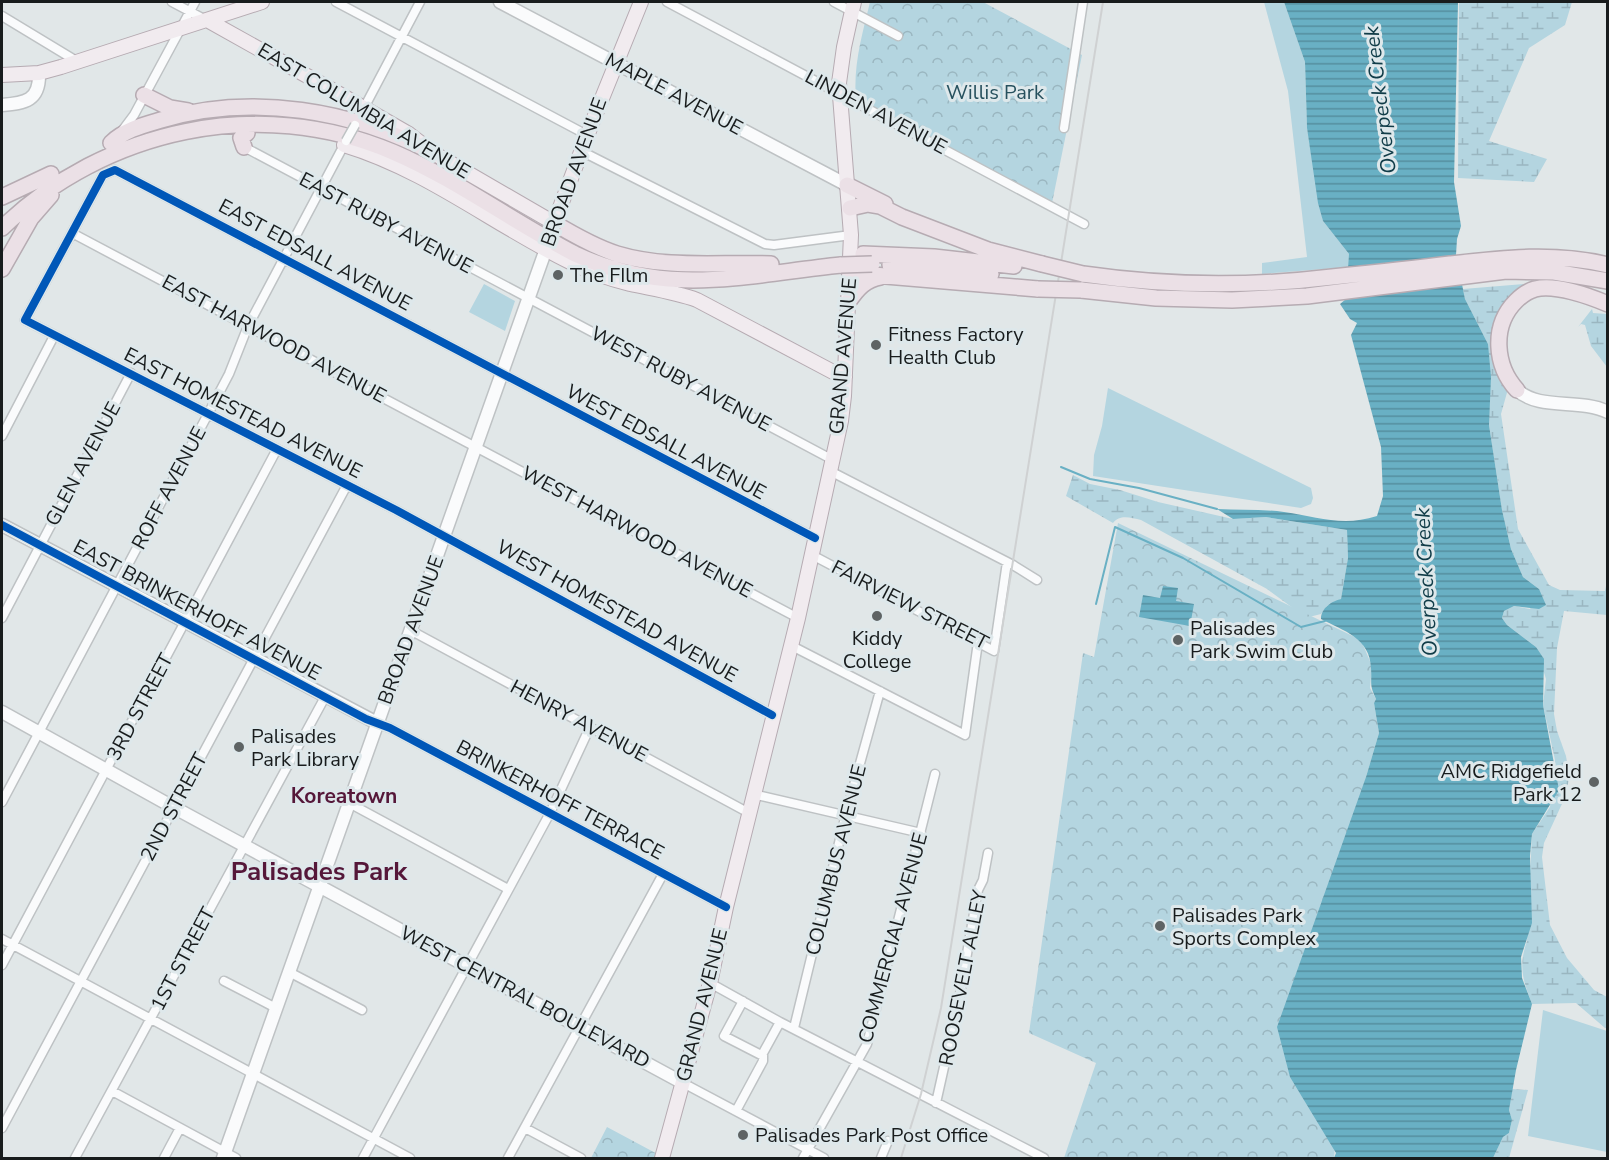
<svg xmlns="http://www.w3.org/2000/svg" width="1609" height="1160" font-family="'Nunito Sans',sans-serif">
  <defs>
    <pattern id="wetland-marsh" width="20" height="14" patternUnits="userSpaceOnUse" patternTransform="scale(1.5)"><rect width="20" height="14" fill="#b4d5e0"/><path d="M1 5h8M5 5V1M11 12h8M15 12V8" fill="none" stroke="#9ab6c0"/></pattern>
    <pattern id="park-crowns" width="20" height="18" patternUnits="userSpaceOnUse" patternTransform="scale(1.5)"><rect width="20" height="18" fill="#b4d5e0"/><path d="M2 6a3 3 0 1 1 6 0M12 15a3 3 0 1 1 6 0" fill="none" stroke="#9ab6c0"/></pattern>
    <pattern id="water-rules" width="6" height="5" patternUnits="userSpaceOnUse" patternTransform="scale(1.5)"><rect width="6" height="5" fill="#69b0c4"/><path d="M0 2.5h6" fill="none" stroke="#558e9f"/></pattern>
  </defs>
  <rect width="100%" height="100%" fill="#e1e7e8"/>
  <!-- green -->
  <path fill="#b4d5e0" d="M1264 2H1284L1305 62 1307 128 1323 221 1349 254V267L1262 274V263L1307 257 1288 91Z
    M484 284 515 301 505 331 469 312Z
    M1108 388 1311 488 1313 498 1311 504 1301 508 1093 476 1094 455 1102 426Z
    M1543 1010 1607 1031V1152L1528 1136Z"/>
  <!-- wetland -->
  <path fill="url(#wetland-marsh)" d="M1459 2H1572L1565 25 1529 48 1489 141 1547 159 1534 182 1458 178Z
    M1524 284 1501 315 1508 389 1501 414 1518 529 1549 585 1560 590 1605 591 1606 586 1607 587V615L1564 611 1557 648 1554 714 1557 731 1566 756 1569 778 1566 795 1544 843 1542 857 1550 925 1567 958 1594 990 1607 997V1028H1605L1576 1003 1532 1004C1523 980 1518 967 1527 941L1532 834 1550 807 1555 760 1543 705 1546 679 1536 647 1507 625 1502 618 1504 611 1514 606 1530 609 1539 589 1523 577 1511 549 1502 510 1489 425 1488 344 1465 299 1463 289Z
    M1592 309 1593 313 1607 314V367L1591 346 1585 325 1581 324 1578 327Z
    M1073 475 1090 484 1120 490 1158 502 1233 519 1266 517 1347 530 1348 558 1341 599 1327 606 1321 614 1309 617 1301 614 1267 589 1141 520C1131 518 1120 514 1113 523L1066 496Z
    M1512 1089 1528 1090 1509 1158H1493L1503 1137 1509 1133 1512 1120 1509 1110Z"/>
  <!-- park -->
  <path fill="url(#park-crowns)" d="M870 2H983L1082 55 1051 208 856 100C853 66 862 35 870 2Z
    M1118 523 1361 640 1372 666 1370 688 1376 699 1374 703 1379 733 1366 777 1334 1158H1064L1096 1063 1029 1033 1083 653 1094 657Z
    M607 1127 663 1157 662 1158H591Z"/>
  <!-- water -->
  <path fill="url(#water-rules)" d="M1284 2H1458L1454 182 1461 226 1457 239 1456 255 1465 299 1488 344 1491 377 1489 425 1502 510 1511 549 1523 577 1539 589 1546 605 1539 609 1514 606 1504 611 1502 618 1507 625 1536 647 1544 659 1543 705 1559 790 1532 834 1530 856 1532 923 1521 957 1522 978 1532 1004 1516 1070 1509 1110 1512 1120 1509 1133 1503 1137 1493 1158H1334L1336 1153 1290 1077 1277 1027 1366 777 1379 733 1374 703 1376 699C1369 684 1372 684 1371 668 1370 638 1344 631 1321 619 1321 608 1332 601 1341 599L1348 558 1347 530 1266 517 1233 519 1217 509C1239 510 1262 509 1284 512 1318 517 1343 527 1377 516L1383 496 1381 447 1351 335 1357 323 1350 319 1340 304 1346 299 1349 254 1323 221 1318 203 1307 128 1305 62Z
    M1163 586 1178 588 1176 601 1194 604 1190 626 1139 617 1143 595 1160 598Z"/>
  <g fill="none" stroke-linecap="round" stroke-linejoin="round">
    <!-- stream -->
    <path stroke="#69b0c4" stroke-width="2" d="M1061 467 1090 479 1139 488 1217 509
      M1096 604 1115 527 1183 558 1301 627 1325 621"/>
    <defs>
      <path id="street" d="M172 2 206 20
        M336 2 587 135
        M667 2 1084 224
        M834 2 898 36
        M2 16 78 62
        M355 125 420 2
        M1064 128 1083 2
        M122 131 134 115 195 2
        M244 147 833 460
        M581 151 765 244 774 245 851 235
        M72 233 798 618
        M2 436 54 336
        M830 471 1013 565 1037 580
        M812 555 994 651 1007 562
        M2 618 131 373
        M410 630 749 813
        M790 645 965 735 978 642
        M772 715 396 510 25 320 103 175 115 170 815 538
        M377 723 390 728 726 907
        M753 794 921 833
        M2 802 208 414 229 374 248 326 345 143
        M349 803 508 889
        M2 939 410 1158
        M2 965 277 449
        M289 972 362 1010
        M224 981 276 1008
        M710 983 780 1022 1044 1158
        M743 1001 724 1036 763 1056
        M794 1028 846 814 880 691
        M683 1083 824 1158
        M112 1091 236 1158
        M936 1103 959 1000 978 890 983 880 988 853
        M736 1111 763 1061V1053L780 1022
        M2 1128 347 485
        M525 1128 581 1158
        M75 1158 325 697
        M164 1158 180 1128
        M363 1158 550 813 590 727
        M508 1158 663 874
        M803 1158 867 1044 935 774
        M881 1158 888 1141"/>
      <path id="secondary" d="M500 2 847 185
        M2 105C25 103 40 101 39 73
        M1517 390C1540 411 1579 398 1608 412
        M2 525 377 723
        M2 712 173 807 683 1083
        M223 1158 546 249"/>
      <path id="primary" d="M207 20 343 96 409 134 435 154 554 223
        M2 75 39 73 61 67 262 2
        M344 145C427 170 494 225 570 262 589 272 610 279 630 284 653 289 675 292 697 300L835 373 845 377
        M553 226 592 123 641 2
        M662 1158 710 983 726 907 798 618 841 421 844 396 851 235 839 83 844 47 854 2"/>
      <path id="highway" d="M144 95 170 108 188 111
        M111 143C124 130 144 125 161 120 252 93 353 110 435 154
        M244 147 241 138 247 133
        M847 185 885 204
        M2 197 51 174
        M850 208 868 204 880 206 902 217 988 250 1042 264
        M554 223C574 235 595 247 617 254 667 269 719 262 771 264
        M2 228C105 129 259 95 393 152 456 179 513 222 575 254 668 298 744 275 841 265
        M863 254 934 257 1014 266
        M890 265 991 274
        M2 269 31 218 51 195
        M850 273 1038 289
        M1083 274C1166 286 1249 287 1332 277 1371 273 1410 269 1450 264 1503 258 1555 252 1608 265
        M1081 290 1156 298 1232 300 1307 296 1506 271 1554 272 1608 281
        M849 301C858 288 865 280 881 277
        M1517 390C1495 366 1491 326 1516 301 1521 296 1528 291 1535 289 1555 284 1589 296 1608 304"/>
    </defs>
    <!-- street casing -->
    <use href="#street" stroke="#bec2c4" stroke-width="11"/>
    <!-- secondary casing -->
    <use href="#secondary" stroke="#bec2c4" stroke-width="15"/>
    <!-- primary casing -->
    <use href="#primary" stroke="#b6abb2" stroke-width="16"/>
    <!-- highway casing -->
    <use href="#highway" stroke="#b6abb2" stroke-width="18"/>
    <!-- street -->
    <use href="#street" stroke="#fafbfc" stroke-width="8"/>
    <!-- secondary -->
    <use href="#secondary" stroke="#fafbfc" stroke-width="12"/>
    <!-- primary -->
    <use href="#primary" stroke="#f1ebef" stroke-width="14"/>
    <!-- highway -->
    <use href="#highway" stroke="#ebe0e6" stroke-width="15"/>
    <!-- rail -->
    <path stroke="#cfd1d2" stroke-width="2" d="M901 1158 921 1094 941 1008 1103 2"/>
    <defs>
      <path id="street-bridge" d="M346 141 355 125"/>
      <path id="primary-bridge" d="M547 244 553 226"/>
      <path id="highway-bridge" d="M1042 264 1083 274
        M841 265 872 264
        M1038 289 1081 290"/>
    </defs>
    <!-- street-bridge casing -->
    <use href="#street-bridge" stroke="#bec2c4" stroke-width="11" stroke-linecap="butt"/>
    <!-- primary-bridge casing -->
    <use href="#primary-bridge" stroke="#b6abb2" stroke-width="16" stroke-linecap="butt"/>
    <!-- highway-bridge casing -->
    <use href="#highway-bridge" stroke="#b6abb2" stroke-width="18" stroke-linecap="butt"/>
    <!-- street-bridge -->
    <use href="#street-bridge" stroke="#fafbfc" stroke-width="8"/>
    <!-- primary-bridge -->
    <use href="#primary-bridge" stroke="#f1ebef" stroke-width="14"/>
    <!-- highway-bridge -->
    <use href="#highway-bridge" stroke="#ebe0e6" stroke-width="15"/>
    <defs>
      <path id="cycleway" d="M2 525 366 719 390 728 726 907
        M772 715 396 510 25 320 103 175 115 170 815 538"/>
    </defs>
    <!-- cycleway casing -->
    <use href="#cycleway" stroke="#dee8eb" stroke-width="11"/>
    <!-- cycleway -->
    <use href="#cycleway" stroke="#0057b8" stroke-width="8"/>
  </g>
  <!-- markers -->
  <g fill="#5e6364" stroke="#dee8eb" stroke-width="2">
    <circle cx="558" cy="275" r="6"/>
    <circle cx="876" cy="345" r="6"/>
    <circle cx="877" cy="616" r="6"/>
    <circle cx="1178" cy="640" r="6"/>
    <circle cx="239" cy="747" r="6"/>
    <circle cx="1594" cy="782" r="6"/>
    <circle cx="1160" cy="926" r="6"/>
    <circle cx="743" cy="1135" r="6"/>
  </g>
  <g text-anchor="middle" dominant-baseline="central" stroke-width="6" stroke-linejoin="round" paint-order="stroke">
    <!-- park labels -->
    <g font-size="20" fill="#27515e" stroke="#dee8eb">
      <text x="995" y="92">Willis Park</text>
    </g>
    <!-- street labels -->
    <g font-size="20" fill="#181c1d" stroke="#dee8eb">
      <text transform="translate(674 94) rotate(28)">MAPLE AVENUE</text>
      <text transform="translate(364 111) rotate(31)">EAST COLUMBIA AVENUE</text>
      <text transform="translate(876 112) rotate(28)">LINDEN AVENUE</text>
      <text transform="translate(574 172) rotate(-70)">BROAD AVENUE</text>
      <text transform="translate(386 223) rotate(28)">EAST RUBY AVENUE</text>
      <text transform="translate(315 255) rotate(28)">EAST EDSALL AVENUE</text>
      <text transform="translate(274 339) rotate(28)">EAST HARWOOD AVENUE</text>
      <text transform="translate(843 356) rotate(-85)">GRAND AVENUE</text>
      <text transform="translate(681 379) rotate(28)">WEST RUBY AVENUE</text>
      <text transform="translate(243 413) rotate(27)">EAST HOMESTEAD AVENUE</text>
      <text transform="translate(666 442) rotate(28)">WEST EDSALL AVENUE</text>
      <text transform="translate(83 464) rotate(-62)">GLEN AVENUE</text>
      <text transform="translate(169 488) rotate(-62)">ROFF AVENUE</text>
      <text transform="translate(637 532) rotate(28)">WEST HARWOOD AVENUE</text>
      <text transform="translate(910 605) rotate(27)">FAIRVIEW STREET</text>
      <text transform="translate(197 610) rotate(28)">EAST BRINKERHOFF AVENUE</text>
      <text transform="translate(617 611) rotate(29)">WEST HOMESTEAD AVENUE</text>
      <text transform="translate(411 630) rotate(-70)">BROAD AVENUE</text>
      <text transform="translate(140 707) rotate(-62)">3RD STREET</text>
      <text transform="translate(579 721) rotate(28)">HENRY AVENUE</text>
      <text transform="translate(560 800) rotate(28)">BRINKERHOFF TERRACE</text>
      <text transform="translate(174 807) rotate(-62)">2ND STREET</text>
      <text transform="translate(836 860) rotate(-76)">COLUMBUS AVENUE</text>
      <text transform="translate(893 938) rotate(-75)">COMMERCIAL AVENUE</text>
      <text transform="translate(183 959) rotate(-62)">1ST STREET</text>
      <text transform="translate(963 978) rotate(-79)">ROOSEVELT ALLEY</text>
      <text transform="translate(525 997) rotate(28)">WEST CENTRAL BOULEVARD</text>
      <text transform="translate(702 1005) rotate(-76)">GRAND AVENUE</text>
    </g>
    <!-- poi labels -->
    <g font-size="20" fill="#181c1d" stroke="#dee8eb" text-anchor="start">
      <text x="570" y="275">The FIlm</text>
      <text x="888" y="334">Fitness Factory<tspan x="888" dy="23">Health Club</tspan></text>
      <text x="1190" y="628">Palisades<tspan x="1190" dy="23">Park Swim Club</tspan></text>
      <text x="877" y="638" text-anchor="middle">Kiddy<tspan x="877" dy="23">College</tspan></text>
      <text x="251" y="736">Palisades<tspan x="251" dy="23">Park Library</tspan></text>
      <text x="1582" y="771" text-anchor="end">AMC Ridgefield<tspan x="1582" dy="23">Park 12</tspan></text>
      <text x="1172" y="915">Palisades Park<tspan x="1172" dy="23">Sports Complex</tspan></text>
      <text x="755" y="1135">Palisades Park Post Office</text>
    </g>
    <!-- water labels -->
    <g font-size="21" font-style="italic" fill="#103c48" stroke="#dee8eb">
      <text transform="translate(1380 100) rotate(-97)">Overpeck Creek</text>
      <text transform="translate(1426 582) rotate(-93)">Overpeck Creek</text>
    </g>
    <!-- neighbourhood labels -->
    <g font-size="21" font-weight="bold" fill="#551739" stroke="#dee8eb">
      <text x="344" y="796">Koreatown</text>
    </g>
    <!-- district labels -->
    <g font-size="26" font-weight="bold" fill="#551739" stroke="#dee8eb">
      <text x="319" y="871">Palisades Park</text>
    </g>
  </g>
  <!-- border -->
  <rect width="1609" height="1160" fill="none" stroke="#181c1d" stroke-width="6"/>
</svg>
